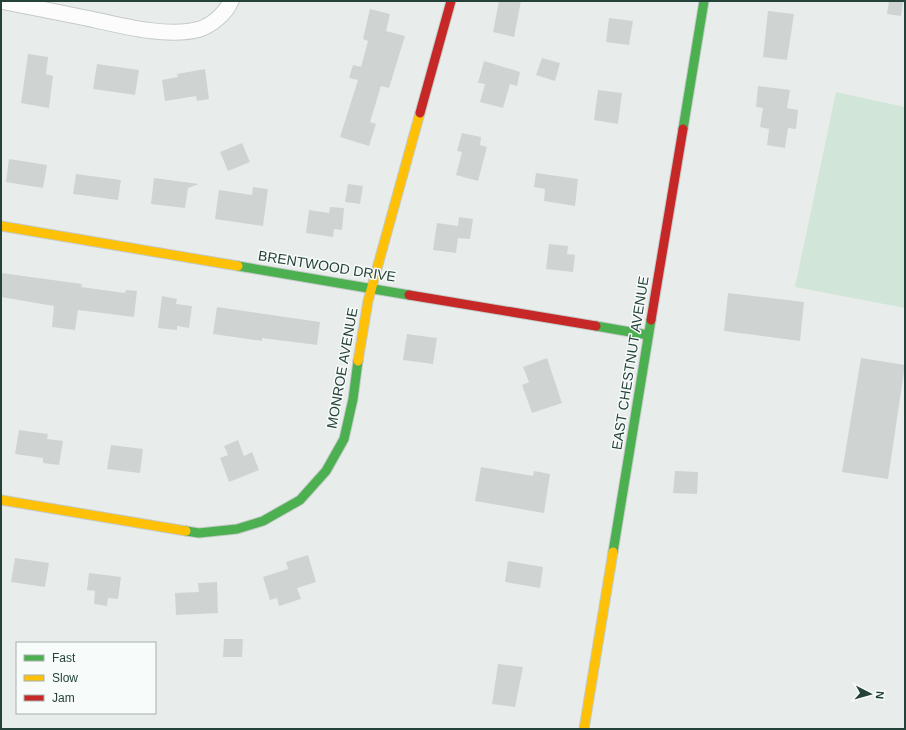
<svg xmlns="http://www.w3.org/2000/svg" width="906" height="730" font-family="Arial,sans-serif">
  <rect width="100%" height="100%" fill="#e8edeb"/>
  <!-- green -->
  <path fill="#d1e6d8" d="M836 92 905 107V308L795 287Z"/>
  <!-- building -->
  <path fill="#cfd4d2" d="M499 1H521L514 37 493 32Z
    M889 1H903L901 16 887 14Z
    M370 9 390 14 386 31 405 36 389 88 381 86 370 122 376 124 369 146 340 137 358 80 349 78 353 65 361 67 368 41 363 39Z
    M768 11 794 14 787 60 763 57Z
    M609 18 633 21 629 45 606 42Z
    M28 54 48 57 46 74 53 76 49 108 21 103Z
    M542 58 560 63 555 81 536 75Z
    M484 61 520 72 517 86 510 84 503 108 480 102 485 84 478 83Z
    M97 64 139 70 135 95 93 89Z
    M205 69 209 99 197 101 196 96 165 101 162 80 178 77 177 74Z
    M758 86 790 90 787 108 798 110 796 129 788 128 785 148 767 145 769 129 760 127 763 108 756 107Z
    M598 90 622 93 618 124 594 120Z
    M462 133 481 137 480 145 487 147 478 181 456 175 462 152 457 151Z
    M242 143 250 162 228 171 220 152Z
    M9 159 47 165 43 188 6 182Z
    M536 173 578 179 575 206 544 201 545 189 534 187Z
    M76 174 121 180 118 200 73 194Z
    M154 178 199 184 188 188 185 208 151 204Z
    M348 184 363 186 360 204 345 202Z
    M253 187 268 189 263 226 215 219 219 190 252 195Z
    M330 207 344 208 342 230 334 229 333 237 306 233 309 210 329 213Z
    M459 217 473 219 470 239 458 238 456 253 433 250 437 223 458 226Z
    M549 244 568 246 567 254 575 255 573 272 546 269Z
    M1 273 82 284 81 287 125 293 126 290 137 291 134 317 78 310 75 330 52 327 54 306 1 297Z
    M728 293 804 302 800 341 724 331Z
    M162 296 177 299 176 304 192 306 189 328 177 326V330L158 328Z
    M217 307 320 322 317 345 262 338V341L213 334Z
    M407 334 437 338 433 364 403 360Z
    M547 358 562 403 532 413 522 385 529 382 523 367Z
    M861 358 905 365 888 479 842 472Z
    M19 430 48 434 47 439 63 441 59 465 43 463V458L15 454Z
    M238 440 244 456 252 452 259 470 229 482 220 458 228 455 224 446Z
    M111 445 143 449 140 473 107 469Z
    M481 467 533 476 534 471 550 474 544 513 475 501Z
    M675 471 698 472 697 494 673 493Z
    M308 555 316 582 297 588 301 599 279 606 277 598 270 600 263 577 288 569 286 562Z
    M15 558 49 563 45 587 11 582Z
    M508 561 543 567 540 588 505 582Z
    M89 573 121 577 118 599 108 598 107 606 94 604 95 591 87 590Z
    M217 582 218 613 176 615 175 593 199 592 198 583Z
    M224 639H243L242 657H223Z
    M498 664 523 667 515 707 492 704Z"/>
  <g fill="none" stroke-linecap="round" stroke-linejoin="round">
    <defs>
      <path id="street" d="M1 1C31 7 61 13 91 19 122 26 169 38 200 29 212 25 226 13 231 1"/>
      <path id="fast" d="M683 129 704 1
        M238 266 409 295
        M596 326 648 335
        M186 531 199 533 237 529 263 521 300 500 326 471 344 439 353 399 358 361
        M613 552 651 320"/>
      <path id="slow" d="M1 226 238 266
        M358 361 368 301 420 113
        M1 500 186 531
        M584 729 613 552"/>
      <path id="jam" d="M420 113 451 1
        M409 295 596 326
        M651 320 683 129"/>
    </defs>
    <!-- street casing -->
    <use href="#street" stroke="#c5cac8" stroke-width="17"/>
    <!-- fast casing -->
    <use href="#fast" stroke="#c3cbc8" stroke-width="11"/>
    <!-- slow casing -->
    <use href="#slow" stroke="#c3cbc8" stroke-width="11"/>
    <!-- jam casing -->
    <use href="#jam" stroke="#c3cbc8" stroke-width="11"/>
    <!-- street -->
    <use href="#street" stroke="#fcfcfc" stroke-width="15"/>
    <!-- fast -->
    <use href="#fast" stroke="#4caf50" stroke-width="9"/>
    <!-- slow -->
    <use href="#slow" stroke="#ffc107" stroke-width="9"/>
    <!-- jam -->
    <use href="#jam" stroke="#c62828" stroke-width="9"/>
  </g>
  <g text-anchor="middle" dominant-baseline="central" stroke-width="3" stroke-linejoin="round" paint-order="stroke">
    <!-- street labels -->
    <g font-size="14" fill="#24423a" stroke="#f7fbf9">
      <text transform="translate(327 266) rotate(9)">BRENTWOOD DRIVE</text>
      <text transform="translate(630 363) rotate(-81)">EAST CHESTNUT AVENUE</text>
      <text transform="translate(342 368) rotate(-80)">MONROE AVENUE</text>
    </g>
  </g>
  <!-- border -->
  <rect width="906" height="730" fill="none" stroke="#24423a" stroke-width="4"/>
  <!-- legend -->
  <rect x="16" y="642" width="140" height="72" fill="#f7fbf9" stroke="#a3b1ad"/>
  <rect x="24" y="655" width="20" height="6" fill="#4caf50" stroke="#a3b1ad"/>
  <text x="52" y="662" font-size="12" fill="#24423a">Fast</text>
  <rect x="24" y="675" width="20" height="6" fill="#ffc107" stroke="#a3b1ad"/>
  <text x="52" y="682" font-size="12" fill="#24423a">Slow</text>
  <rect x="24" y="695" width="20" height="6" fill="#c62828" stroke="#a3b1ad"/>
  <text x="52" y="702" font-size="12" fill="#24423a">Jam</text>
  <!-- north arrow -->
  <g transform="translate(870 694) rotate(96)" stroke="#f7fbf9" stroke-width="3" paint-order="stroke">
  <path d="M0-3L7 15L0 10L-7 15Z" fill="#24423a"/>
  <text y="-6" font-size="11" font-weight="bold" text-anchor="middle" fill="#24423a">N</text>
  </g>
</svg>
